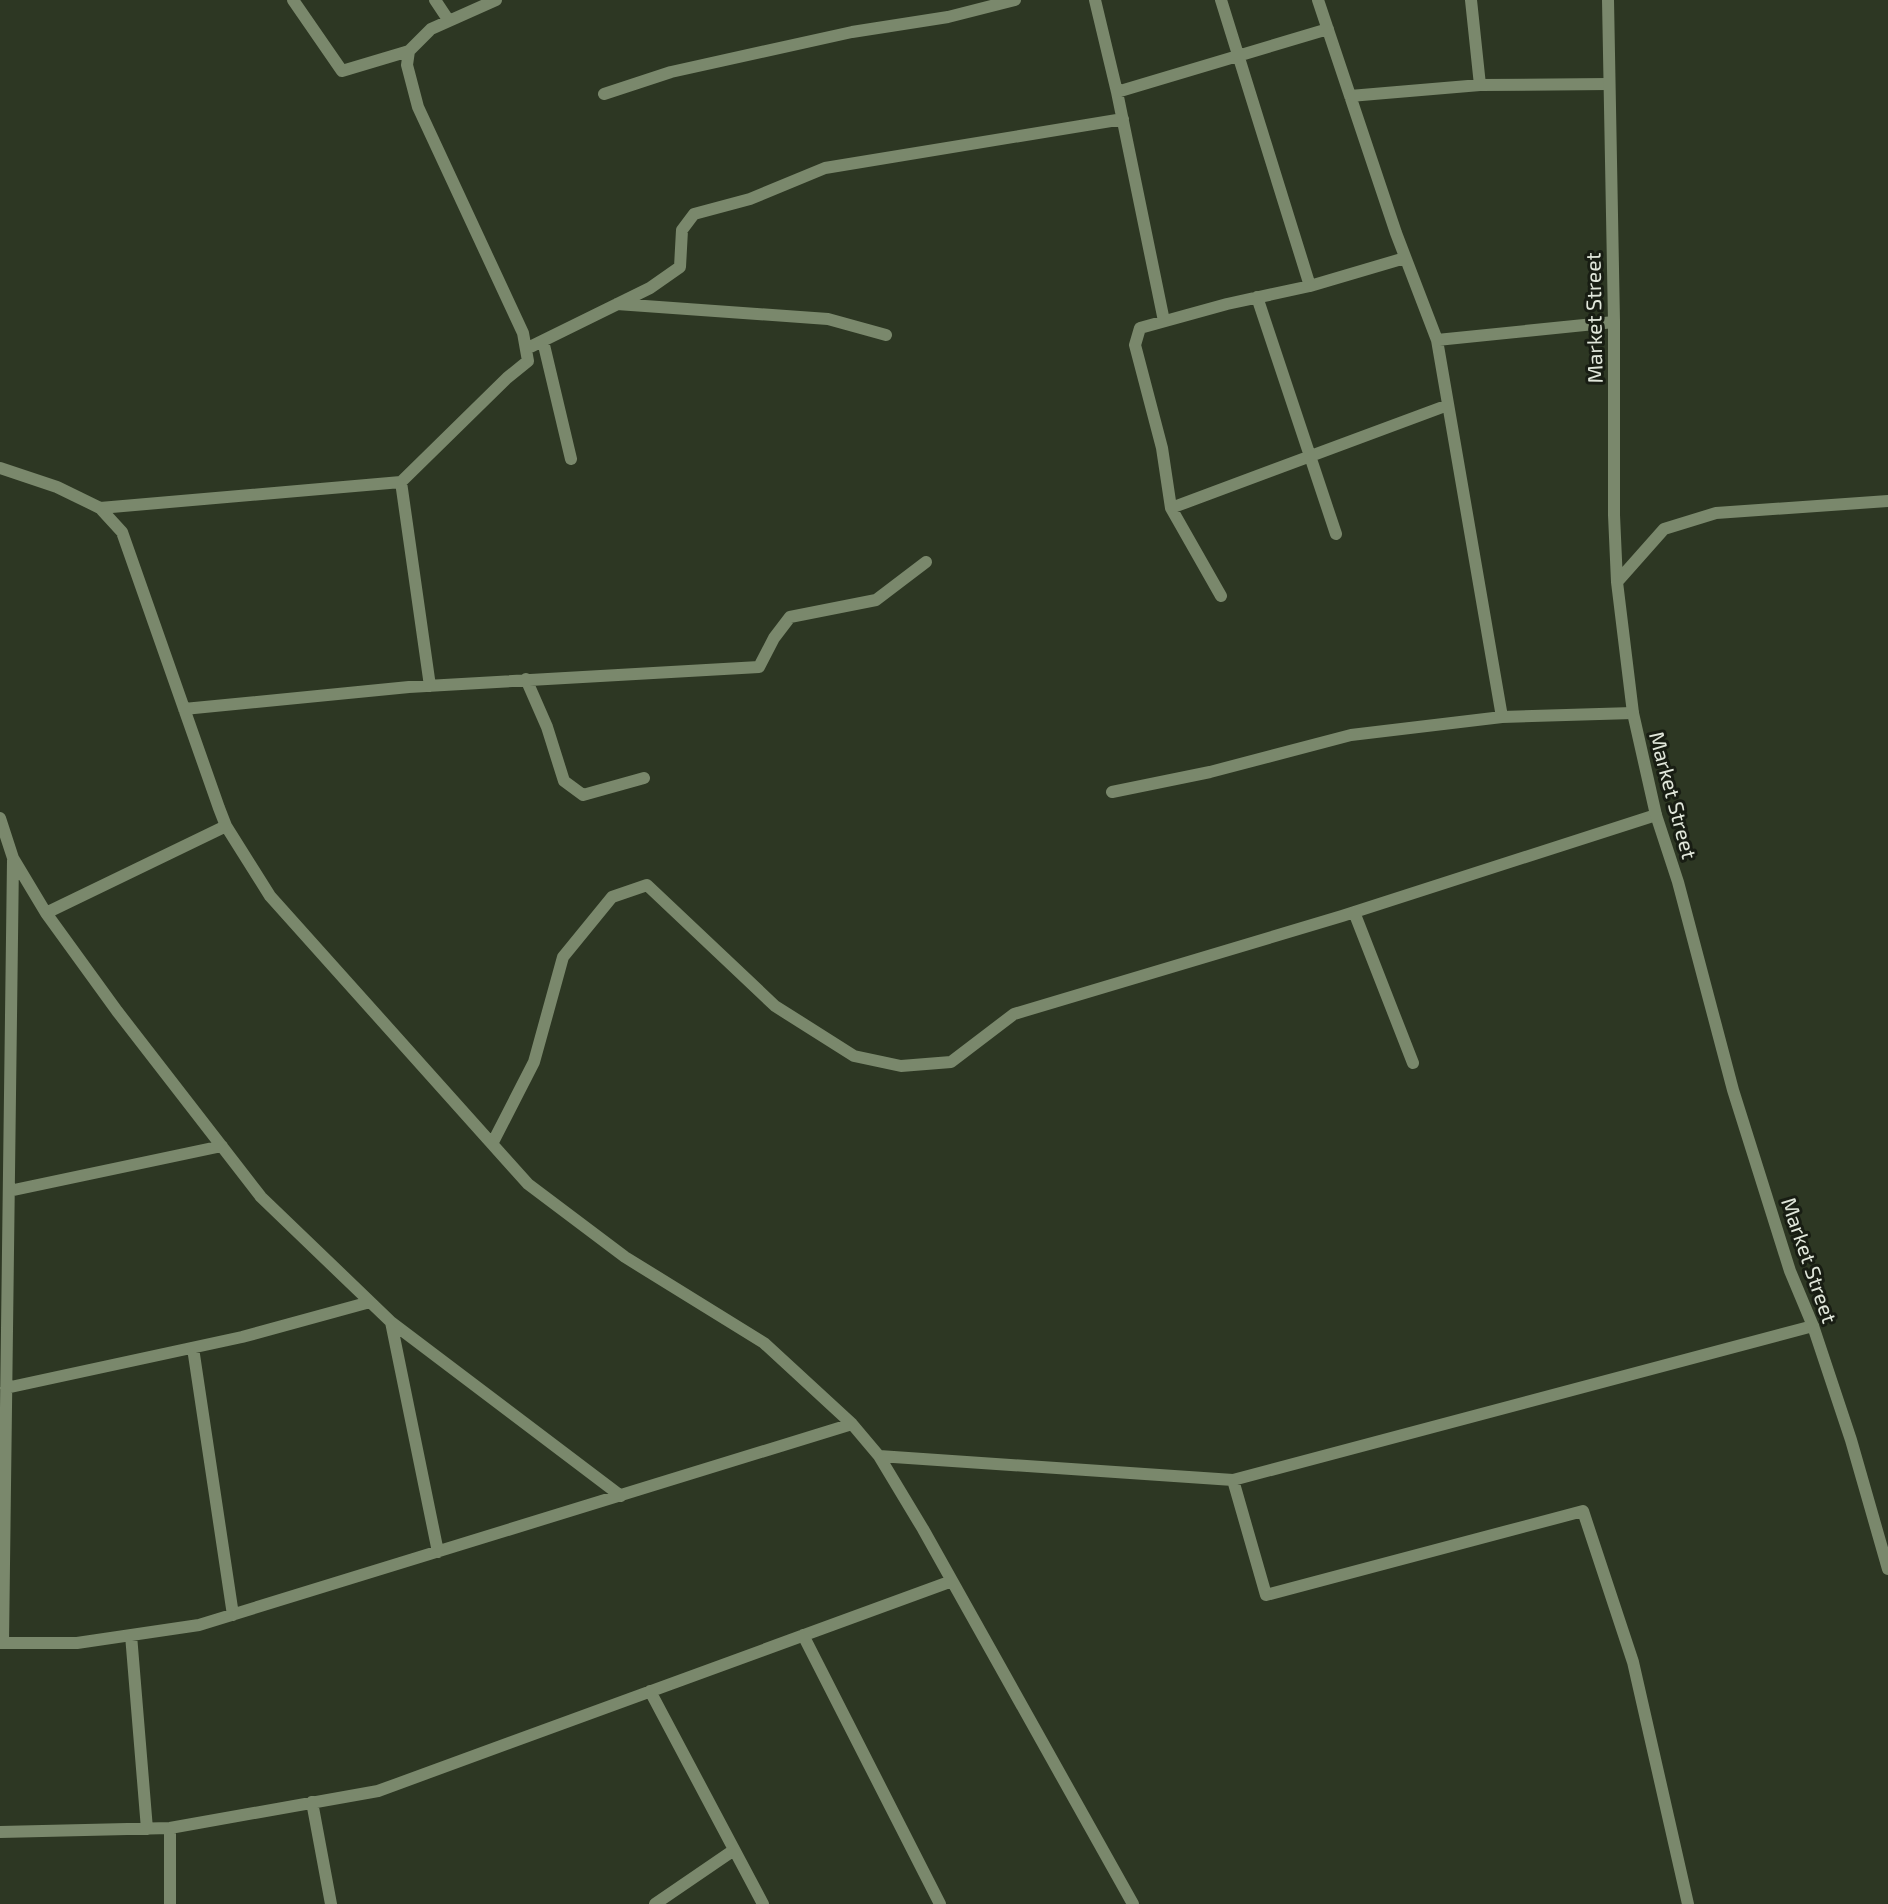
<svg xmlns="http://www.w3.org/2000/svg" width="1888" height="1904" font-family="'Exo 2',sans-serif">
  <rect width="100%" height="100%" fill="#2d3723"/>
  <g fill="none" stroke-linecap="round" stroke-linejoin="round">
    <!-- minor -->
    <path stroke="#7a886c" stroke-width="12" d="M293 0 342 71 409 51
      M435 0 449 21
      M1095 0 1117 92 1164 321
      M1221 0 1310 286
      M1318 0 1396 233 1437 340 1502 717 1633 713
      M1471 0 1480 85
      M1117 92 1328 29
      M604 94 671 72 852 32 948 17 1015 0
      M1350 96 1480 85 1609 84
      M1257 297 1336 534
      M617 304 828 319 886 335
      M1437 340 1614 322
      M543 341 571 459
      M526 349 650 288 680 267 682 230 694 214 750 199 825 168 1123 119
      M0 468 57 487 100 508 122 532 219 808 226 826 270 896 528 1184 625 1257 764 1343 852 1424 879 1456 923 1529 1133 1904
      M401 482 430 686
      M100 508 401 482 507 378 528 361 523 333 418 107 407 65 409 51 431 29 496 0
      M1171 508 1448 405
      M1221 596 1171 508 1162 448 1135 345 1140 328 1227 304 1310 286 1405 258
      M526 679 547 727 564 781 583 795 644 778
      M184 709 409 687 759 667 774 638 790 617 876 600 926 562
      M1112 792 1210 772 1351 735 1502 717
      M0 818 13 858 46 913 117 1011 261 1197 391 1322 621 1496
      M1354 912 1413 1063
      M46 913 226 826
      M492 1144 534 1062 563 957 612 897 647 885 775 1006 854 1056 901 1066 951 1062 1014 1014 1342 916 1656 815
      M9 1191 222 1146
      M391 1322 438 1552
      M193 1348 233 1615
      M6 1388 242 1337 370 1302
      M879 1456 1233 1480 1813 1326
      M1233 1480 1266 1595 1583 1511 1633 1662 1688 1904
      M131 1635 147 1829
      M803 1635 940 1904
      M0 1643H77L199 1625 852 1424
      M3 1643 13 860
      M650 1691 763 1904
      M312 1802 331 1904
      M0 1832 170 1828 378 1791 952 1581
      M170 1904V1828
      M655 1904 734 1850"/>
    <!-- tertiary -->
    <path stroke="#7a886c" stroke-width="12" d="M1608 0 1614 322V515L1617 582 1633 713 1656 815 1678 882 1733 1090 1790 1271 1813 1326 1851 1440 1888 1569
      M1617 582 1664 529 1716 513 1888 501"/>
  </g>
  <g text-anchor="middle" dominant-baseline="central" stroke-width="6" stroke-linejoin="round" paint-order="stroke">
    <!-- street labels -->
    <g font-size="21" fill="#e1e7db" stroke="#181d13">
      <text transform="translate(1593 318) rotate(-91)">Market Street</text>
      <text transform="translate(1674 795) rotate(75)">Market Street</text>
      <text transform="translate(1810 1260) rotate(71)">Market Street</text>
    </g>
  </g>
</svg>
